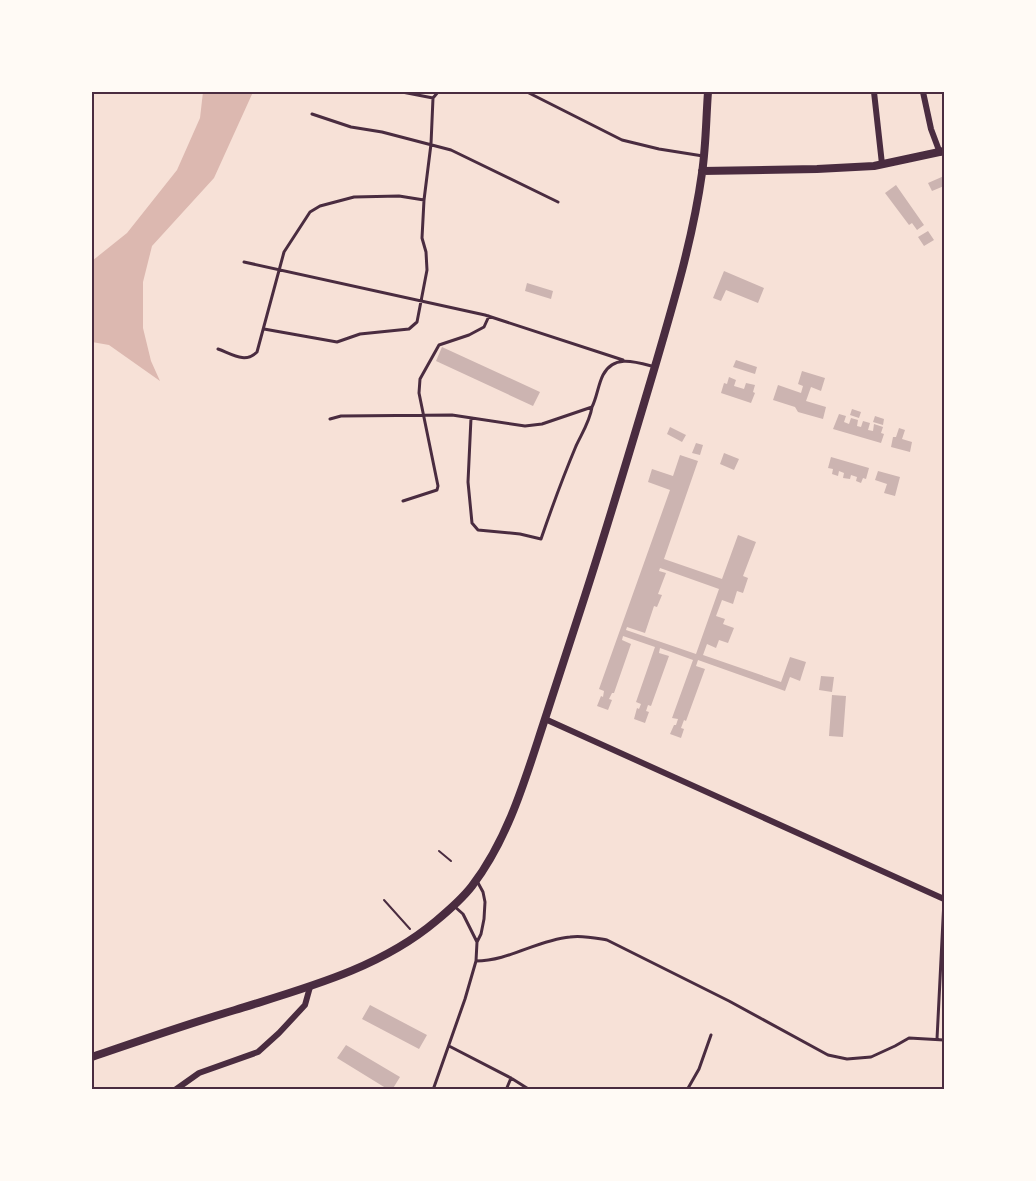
<svg xmlns="http://www.w3.org/2000/svg" width="1036" height="1181" font-family="'Golos Text',sans-serif">
  <rect width="100%" height="100%" fill="#f7e1d7"/>
  <!-- water -->
  <path fill="#dcb8b0" d="M203 92H253L214 178 152 246 143 282V328L151 361 160 381 109 345 92 342V261L127 233 177 170 200 118Z"/>
  <!-- building -->
  <path fill="#ccb4b1" fill-rule="evenodd" d="M944 176V186L932 191 928 183Z
    M896 185 924 225 917 230 912 223 909 225 885 193Z
    M928 231 934 240 924 246 918 237Z
    M724 271 764 288 758 303 726 290 721 301 713 298Z
    M527 283 553 291 551 299 525 291Z
    M442 347 540 392 533 406 436 361Z
    M736 360 757 367 755 374 733 367Z
    M802 371 825 378 821 391 811 387 806 401 826 407 823 419 798 412 795 407 773 400 778 385 801 393 803 386 798 384Z
    M729 377 736 380 734 386 744 389 746 383 755 385 753 392 755 393 751 403 721 393 724 383 727 384Z
    M852 409 861 412 859 418 850 415Z
    M839 414 846 416 844 422 849 424 851 418 858 420 857 426 861 427 863 421 870 423 868 430 873 431 874 424 883 427 881 433 884 434 881 443 833 429Z
    M875 416 884 419 883 425 873 422Z
    M670 427 686 435 682 442 667 434Z
    M899 428 905 430 902 439 912 442 910 452 891 447 893 437H896Z
    M696 443 703 445 700 455 692 453Z
    M724 453 739 459 734 470 720 464Z
    M680 455 698 461 664 559 722 579 738 535 756 542 743 576 748 578 743 593 737 591 733 604 722 600 716 616 725 619 723 624 734 628 728 643 719 640 716 648 707 644 703 655 781 682 790 657 806 662 800 681 790 677 785 691 698 660 696 666 705 669 686 721 684 720 681 728 684 729 681 738 670 734 674 725H676L678 719 672 718 693 660 660 648 659 653 669 656 651 706 648 705 646 711 649 712 645 723 634 719 637 708 639 709 641 704 636 702 655 647 623 636 622 640 631 644 614 693H612L609 699 612 700 608 710 597 706 601 696 603 697 604 691 599 689 670 490 648 482 652 469 673 476ZM660 568 719 589 696 654 626 630 627 627 645 633 654 606 657 607 662 595 658 594 666 573 659 571Z
    M831 457 869 468 866 479 863 478 861 483 856 481 857 477 851 475 850 479 843 478 844 473 839 471 838 476 832 474 833 469 828 468Z
    M878 471 900 477 895 496 884 493 887 484 875 480Z
    M821 676 834 677 832 692 819 690Z
    M832 695 846 696 843 737 829 736Z
    M370 1005 427 1035 419 1049 362 1019Z
    M346 1045 400 1077 392 1090H389L337 1058Z"/>
  <g fill="none" stroke-linecap="round" stroke-linejoin="round">
    <!-- path -->
    <path stroke="#4a2c40" stroke-width="2" d="M439 851 451 861
      M384 900 410 929"/>
    <!-- service -->
    <path stroke="#4a2c40" stroke-width="3" d="M402 92 433 98
      M527 92 622 140 659 149 703 156
      M312 114 351 127 382 132 451 150 558 202
      M244 262 485 315 623 360
      M264 329 337 342 360 334 409 329 417 322 427 270 426 252 422 238 424 200 431 144 433 98 438 92
      M218 349C232 354 245 364 257 352L284 252 310 212 320 206 354 197 399 196 424 200
      M471 418 468 482 472 523 478 530 520 534 541 539C552 507 563 477 576 446 582 433 590 421 592 407
      M330 419 341 416 452 415 525 426 542 424 592 407C597 397 598 385 603 375 614 354 636 362 655 367
      M403 501 437 490 438 486 419 393 420 379 439 345 469 335 484 327 489 316
      M454 906 463 914 477 942
      M476 961C509 961 537 940 570 937 582 935 595 938 607 940L729 1001 828 1055 847 1059 871 1057 895 1046 909 1038 944 1040
      M937 1039 944 900
      M449 1046 511 1078 530 1090
      M433 1090 465 999 476 961 477 942 481 934 484 919 485 902 483 892 477 881
      M506 1090 511 1078
      M687 1090 699 1069 711 1035"/>
    <!-- minor -->
    <path stroke="#4a2c40" stroke-width="6" d="M874 92 882 164
      M923 92 931 129 940 153
      M545 719 944 899
      M175 1090 199 1073 258 1052 279 1033 305 1005 310 987"/>
    <!-- tertiary -->
    <path stroke="#4a2c40" stroke-width="8" d="M702 171 817 169 874 166 944 151
      M92 1057C139 1041 187 1024 235 1010 305 988 379 969 436 921 448 911 462 899 472 886 508 839 525 780 543 725 556 685 569 645 582 605 608 525 632 444 656 363 674 301 693 238 702 173 706 146 706 119 708 92"/>
  </g>
  <!-- border -->
  <rect width="1036" height="1181" fill="none" stroke="#fffaf5" stroke-width="186"/>
  <rect x="93" y="93" width="850" height="995" fill="none" stroke="#4a2c40" stroke-width="2"/>
</svg>
